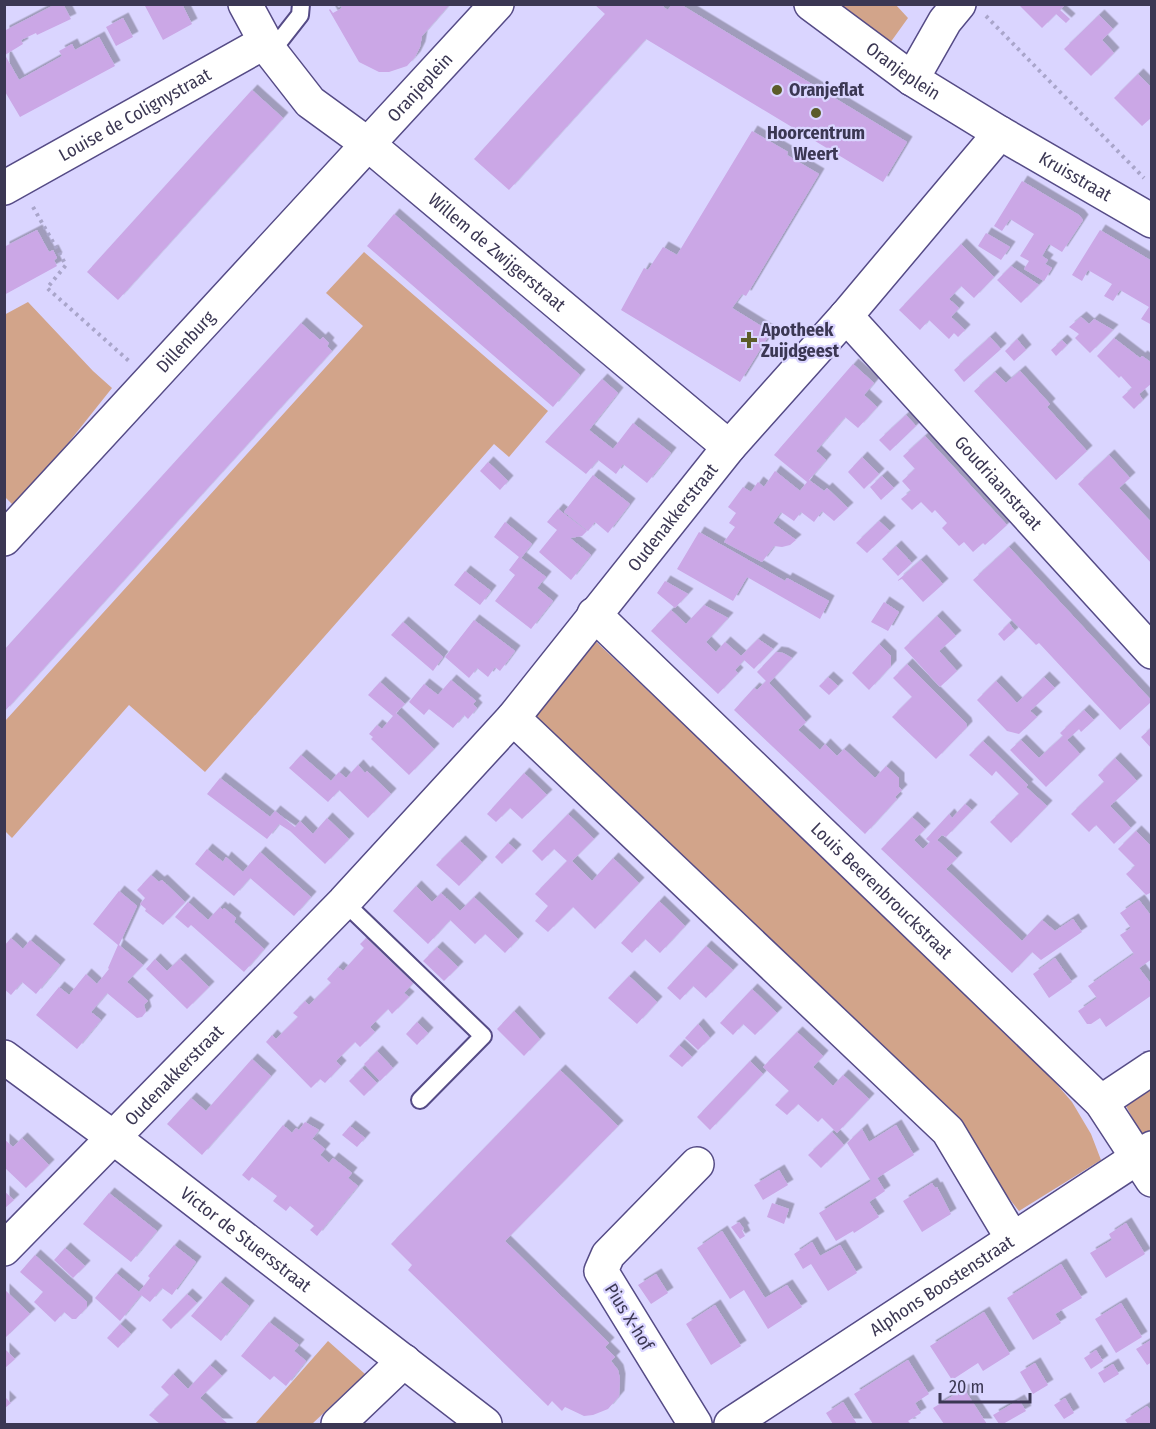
<svg xmlns="http://www.w3.org/2000/svg" width="1156" height="1429" font-family="'Fira Sans Condensed',sans-serif">
  <defs>
    <filter id="shadow"><feDropShadow dx="5.5" dy="-5.5" stdDeviation="0" flood-color="#0004"/></filter>
  </defs>
  <rect width="100%" height="100%" fill="#dad5ff"/>
  <!-- green -->
  <path fill="#d2a48a" d="M835 5H896L908 18 890 43Z
    M364 252 548 411 509 457 494 444 205 772 129 705 12 838 5 831V721L363 326 326 293Z
    M28 302 93 371 112 388 30 491 15 507 5 497 4 315Z
    M589 635 927 954 1042 1067 1072 1102 1091 1134 1101 1160 1019 1211 943 1115 525 708Z
    M1151 1089V1130L1142 1136 1126 1106Z
    M328 1341 365 1374 312 1424H255Z"/>
  <!-- building -->
  <path fill="#cba7e6" filter="url(#shadow)" d="M56 4H63L71 19 37 35 36 33 21 40 23 44 5 55 19 80 62 56 59 51 72 44 75 50 99 37 115 66 20 117 4 90V31Z
    M144 4H182L192 24 163 40Z
    M340 4H450L422 36 420 47 415 57 407 66 389 72H379L359 62 329 10 330 9 333 13 342 8Z
    M594 4H665L663 7 668 10 672 4H680L907 142 883 182 646 39 509 190 474 159 605 14Z
    M1019 5H1065L1060 10 1070 19 1066 23 1056 14 1042 28Z
    M1099 15 1113 29 1102 40 1114 53 1091 76 1064 49Z
    M123 18 133 37 116 46 106 27Z
    M1138 74 1152 88V117L1142 126 1114 98Z
    M252 90 283 118 118 300 87 272Z
    M752 131 788 152 787 155 819 174 746 296 742 294 732 308 771 332 740 382 621 310 644 268 648 270 663 247 677 255Z
    M1022 181 1079 215 1083 220 1062 252 1049 244 1042 256 1048 260 1045 264 1052 268 1044 281 1024 269 1029 261 1020 256 1034 234 1010 219 1002 231 994 226Z
    M394 214 580 375 553 407 367 246Z
    M37 230 49 252 53 250 57 258 54 260 57 266 4 295V247Z
    M1100 230 1150 260 1152 325 1141 319 1149 307 1120 290 1113 301 1104 296 1112 284 1088 270 1082 281 1072 275Z
    M986 233 1010 247 1001 260 978 246Z
    M961 244 994 277 974 298 961 286 949 299 959 308 951 317 965 330 958 337 954 333 949 339 929 320 920 330 899 310Z
    M1011 266 1039 285 1021 303 997 280Z
    M1081 317 1089 324 1094 319 1113 330 1090 353 1075 338 1079 334 1069 327Z
    M301 323 320 340 323 337 329 343 327 346 332 351 4 712V650Z
    M990 337 1001 349 964 382 954 370Z
    M1114 338 1140 358 1142 356 1152 363V383L1139 394 1143 400 1134 409 1122 397 1132 388 1121 376 1119 378 1097 356Z
    M1017 339 1026 350 1014 361 1005 351Z
    M1062 340 1067 345 1056 356 1051 350Z
    M853 364 874 383 864 395 877 407 858 428 845 417 816 451 826 460 809 480 824 491 827 488 848 508 834 521 822 511 814 522 801 512 794 521 781 512 773 523 796 540 790 545 782 547 774 546 762 562 724 542 735 527 729 523 736 513 728 507 743 487 751 492 758 482 764 487 775 471 800 491 807 482 774 455Z
    M1020 371 1050 404 1047 407 1087 451 1056 480 974 391 995 372 1006 383Z
    M602 379 618 393 589 430 613 449 633 423 671 453 647 483 623 464 616 474 598 460 586 474 545 442Z
    M906 415 916 426 890 451 879 440Z
    M925 436 1007 525 985 545 983 543 973 552 964 542 959 546 942 528 947 523 935 510 932 513 921 502 912 510 901 499 911 491 902 481 915 469 903 456Z
    M1109 455 1130 478 1119 488 1152 523V564L1078 484Z
    M862 457 879 474 864 489 848 472Z
    M488 462 508 481 500 490 480 471Z
    M593 475 630 504 608 533 595 522 588 531 564 512Z
    M882 476 894 488 881 500 870 487Z
    M558 509 587 531 582 536 570 538 591 555 571 580 539 552 557 530 547 522Z
    M879 521 890 531 867 553 856 543Z
    M505 522 532 544 521 558 546 577 537 588 553 601 531 629 495 601 515 575 509 570 519 557 494 537Z
    M699 532 785 581 787 578 829 601 820 619 747 577 733 601 677 569Z
    M896 546 912 563 898 576 882 559Z
    M1009 547 1152 701 1120 730 1039 643 1036 645 973 580Z
    M921 560 943 584 923 602 902 579 897 581Z
    M465 571 491 591 480 605 454 585Z
    M665 581 688 594 675 608 657 593Z
    M884 602 899 612 888 631 871 622Z
    M704 605 728 618 706 642 716 652 725 642 741 656 758 639 773 649 754 669 744 660 735 670 738 673 718 694 651 631 671 610 686 624Z
    M937 616 956 636 939 651 957 671 940 687 904 648Z
    M474 620 515 651 500 671 495 667 488 677 477 668 469 678 445 657Z
    M403 622 443 657 433 671 391 635Z
    M1009 623 1015 631 1004 641 998 634Z
    M879 644 891 656V666L869 690 852 673Z
    M776 652 783 653 792 658 769 683 806 722 798 730 820 750 825 744 837 756 844 749 875 778 886 766 899 778V787L902 790 895 797 897 799 865 834 734 710 754 688 757 690 766 681 757 672Z
    M907 664 966 723 967 727 936 759 892 717 912 697 893 678Z
    M828 677 838 686 829 695 819 686Z
    M1044 677 1055 688 1030 711 1037 717 1019 734 1007 731 977 700 996 681 1017 703Z
    M451 680 476 701 473 704 477 708 468 719 464 715 453 728 429 709 424 715 409 702 424 684 438 695Z
    M380 682 405 704 396 713 434 749 409 775 371 739 373 737 369 734 377 725 382 729 393 716 368 695Z
    M1084 710 1094 720 1081 732 1079 729 1067 740 1080 754 1046 787 1010 750 1021 740 1039 758 1063 736 1060 733Z
    M1152 727V749L1141 737Z
    M983 741 1028 785 1026 787 1047 806 1011 843 990 822 1019 794 996 771 992 776 969 755Z
    M301 755 331 781 339 772 346 778 358 765 365 773 367 771 391 794 368 818 339 790 328 802 289 768Z
    M1115 758 1137 781 1110 806 1131 828 1114 844 1096 825 1089 832 1071 814 1104 782 1098 775Z
    M524 773 547 795 522 819 510 808 496 822 487 814Z
    M220 778 270 817 275 811 295 827 300 821 313 834 327 818 349 839 325 864 290 831 279 824 267 839 207 794Z
    M965 804 972 810 946 837 942 835 937 840 957 858 946 869 1022 941 1042 920 1055 931 1073 919 1082 932 1041 960 1032 952 1012 973 881 849 912 817 925 829 914 840 923 849 930 842 926 839 949 814 952 818Z
    M568 814 594 839 572 861 592 881 613 858 639 883 595 929 573 907 548 932 535 921 548 906 535 894 567 861 554 849 542 861 532 851Z
    M1136 831 1152 847V892L1146 895 1126 874 1135 866 1118 849Z
    M460 841 482 862 459 886 436 865Z
    M508 843 516 850 502 864 495 857Z
    M207 849 223 862 226 857 243 872 260 852 311 897 294 916 250 878 234 896 195 864Z
    M151 875 159 882 162 880 185 902 163 925 145 911 146 909 140 904 145 898 137 890Z
    M416 886 432 902 441 893 460 911 474 897 518 939 505 953 485 934 475 944 450 920 428 944 393 911Z
    M119 891 137 906 119 945 143 965 127 982 148 1001 144 1005 146 1012 142 1017 137 1018 107 993 91 1012 101 1020 77 1049 36 1015 59 987 69 995 86 974 97 984 109 969 108 968 118 945 93 924Z
    M1139 900 1152 917V959L1139 968 1152 985V995L1106 1027 1100 1018 1091 1024H1087L1078 1011 1097 998 1088 986 1134 954 1120 935 1131 928 1120 913Z
    M659 901 685 926 660 953 645 939 632 953 621 943Z
    M188 902 208 920 220 907 223 910 224 908 236 918 234 922 264 949 244 972 191 925 188 928 175 917Z
    M11 938 23 949 30 940 60 965 36 994 22 982 11 995 4 989V946Z
    M366 938 413 983 404 993 409 997 392 1014 388 1009 370 1027 375 1032 360 1047 355 1042 336 1061 341 1066 325 1083 320 1079 311 1088 266 1042 272 1035 276 1039 298 1017 293 1013 305 1001 309 1005 331 983 327 979 338 967 343 971 364 948 360 944Z
    M706 946 733 970 706 998 693 986 680 1000 667 988Z
    M437 947 458 967 444 981 423 961Z
    M1055 958 1072 982 1049 998 1033 974Z
    M155 959 167 971 180 959 209 987 187 1009 146 969Z
    M629 976 657 1002 637 1024 608 998Z
    M752 989 777 1013 755 1035 743 1024 733 1035 720 1023Z
    M514 1011 540 1039 524 1056 497 1029Z
    M417 1022 428 1033 417 1045 406 1034Z
    M698 1024 710 1038 698 1050 685 1038Z
    M797 1032 823 1056 813 1067 833 1086 843 1075 869 1099 837 1133 822 1118 818 1122 798 1104 787 1115 775 1105 789 1091 763 1067Z
    M679 1045 692 1057 682 1067 669 1056Z
    M377 1051 393 1068 380 1081 364 1064Z
    M252 1059 271 1076 202 1155 167 1124 191 1098 206 1111Z
    M750 1061 763 1074 710 1130 697 1117Z
    M362 1068 377 1083 364 1096 349 1081Z
    M560 1070 618 1126 505 1241 609 1343 605 1347 615 1357 611 1361 618 1370 620 1379 619 1396 608 1409 593 1415 584 1416 565 1407 562 1411 552 1401 548 1406 408 1270 412 1265 391 1244Z
    M305 1122 319 1130 309 1143 313 1139 325 1149 320 1155 329 1163 333 1158 352 1173 348 1178 358 1186 317 1236 310 1230 314 1226 290 1206 286 1211 273 1201 277 1196 252 1177 249 1181 242 1175 283 1125 292 1133 296 1128 299 1130Z
    M896 1125 914 1155 877 1178 885 1191 869 1202 879 1217 854 1233 853 1231 836 1241 819 1213 871 1181 847 1143 862 1129 869 1142Z
    M350 1126 365 1138 357 1147 342 1135Z
    M832 1132 844 1145 821 1168 808 1155Z
    M22 1138 49 1165 26 1188 4 1167V1139L13 1147Z
    M779 1170 788 1185 763 1200 754 1185Z
    M932 1183 935 1188 937 1187 951 1214 922 1232 903 1201Z
    M4 1191 14 1200 4 1209Z
    M109 1193 157 1231 131 1262 83 1224Z
    M772 1203 789 1209 784 1224 767 1217Z
    M739 1222 744 1229 742 1230 745 1236 740 1239 731 1227Z
    M1126 1223 1145 1254 1106 1278 1090 1253 1112 1240 1109 1234Z
    M722 1231 765 1298 787 1285 802 1307 768 1329 744 1290 730 1299 697 1248Z
    M812 1242 820 1256 840 1245 857 1273 828 1291 811 1264 803 1269 794 1254Z
    M174 1245 196 1262 172 1295 162 1288 150 1302 141 1295 120 1321 95 1298 116 1273 139 1292 150 1278 148 1276Z
    M65 1248 85 1266 73 1278 54 1260Z
    M35 1255 87 1302V1307L76 1319H72L64 1312 55 1322 34 1302 43 1292 20 1272Z
    M1061 1264 1082 1298 1055 1314 1061 1323 1033 1340 1007 1298Z
    M656 1274 668 1293 651 1304 638 1285Z
    M220 1282 249 1306 221 1341 191 1316Z
    M4 1289 30 1314 4 1339Z
    M187 1294 197 1303 171 1329 162 1320Z
    M1121 1303 1142 1337 1116 1353 1095 1319Z
    M715 1305 741 1346 711 1365 686 1324Z
    M984 1312 1010 1354 983 1371 978 1363 952 1380 930 1346Z
    M269 1322 299 1345 294 1351 306 1361 286 1386 274 1376 270 1380 241 1356Z
    M120 1324 131 1334 118 1348 107 1338Z
    M1151 1340 1152 1362 1147 1365 1136 1349Z
    M4 1348 15 1359 4 1369Z
    M1096 1350 1103 1361 1091 1369 1084 1358Z
    M908 1360 929 1394 915 1403 921 1413 908 1421 911 1424H873L854 1394Z
    M1035 1363 1048 1385 1033 1394 1020 1372Z
    M1113 1364 1119 1374 1104 1383 1098 1373Z
    M210 1365 222 1376 200 1398 228 1424H160L149 1415 169 1395 161 1387 173 1374 188 1389Z
    M964 1389 987 1424H944L933 1408Z
    M4 1396 11 1403 4 1409Z
    M1065 1398 1074 1413 1064 1419 1054 1405Z
    M1019 1400 1026 1411 1003 1424H999L993 1415Z
    M843 1402 857 1424H833L826 1413Z
    M1147 1406 1152 1412V1424H1128L1125 1420Z"/>
  <g fill="none" stroke-linecap="round" stroke-linejoin="round">
    <defs>
      <path id="service" d="M271 52 300 15 301 4
        M344 902 483 1036 420 1100"/>
      <g id="minor">
        <path id="s1" d="M245 4 271 52 310 102 369 145 729 447"/>
        <path id="s2" d="M811 4 912 79 1000 133 1152 221"/>
        <path d="M912 79 945 21 959 4"/>
        <path id="s3" d="M4 188 265 42"/>
        <path id="s4" d="M846 316 1152 652"/>
        <path id="s5" d="M4 539 497 4"/>
        <path id="s6" d="M594 614 1101 1102 1152 1180"/>
        <path d="M513 718 948 1131 1012 1238"/>
        <path d="M1101 1102 1152 1068"/>
        <path id="s7" d="M4 1249 344 902 513 718 729 447 846 316 1000 133"/>
        <path d="M338 1424 404 1361"/>
        <path d="M695 1424 601 1271 608 1255 697 1164"/>
        <path id="s8" d="M731 1424 1152 1148"/>
      </g>
      <g id="tertiary">
        <path id="s9" d="M4 1057 114 1138 485 1424"/>
      </g>
    </defs>
    <!-- service casing -->
    <use href="#service" stroke="#554b86" stroke-width="20"/>
    <!-- minor casing -->
    <use href="#minor" stroke="#554b86" stroke-width="36"/>
    <!-- tertiary casing -->
    <use href="#tertiary" stroke="#554b86" stroke-width="36"/>
    <!-- path -->
    <path stroke="#a9a5ca" stroke-width="4" stroke-dasharray="3 4.5" stroke-linecap="butt" d="M986 16 1144 178
      M33 207 66 265 47 288 129 361"/>
    <!-- service -->
    <use href="#service" stroke="#fff" stroke-width="16"/>
    <!-- minor -->
    <use href="#minor" stroke="#fff" stroke-width="33"/>
    <!-- tertiary -->
    <use href="#tertiary" stroke="#fff" stroke-width="33"/>
  </g>
  <!-- markers -->
  <g fill="#5b5c29" stroke="#dad5ff" stroke-width="2">
    <circle cx="777" cy="90" r="6"/>
    <circle cx="816" cy="113" r="6"/>
    <path d="M746 331h6v6h6v6h-6v6h-6v-6h-6v-6h6z"/>
  </g>
  <g text-anchor="middle" dominant-baseline="central" stroke-width="4.5" stroke-linejoin="round" paint-order="stroke">
    <!-- street labels -->
    <g font-size="18" fill="#3b3753" stroke="#dad5ff">
      <text stroke="none"><textPath href="#s2" startOffset="114">Oranjeplein</textPath></text>
      <text stroke="none"><textPath href="#s5" startOffset="614">Oranjeplein</textPath></text>
      <text stroke="none"><textPath href="#s3" startOffset="150">Louise de Colignystraat</textPath></text>
      <text stroke="none"><textPath href="#s2" startOffset="316">Kruisstraat</textPath></text>
      <text stroke="none"><textPath href="#s1" startOffset="358">Willem de Zwijgerstraat</textPath></text>
      <text stroke="none"><textPath href="#s5" startOffset="268">Dillenburg</textPath></text>
      <text stroke="none"><textPath href="#s4" startOffset="226">Goudriaanstraat</textPath></text>
      <text stroke="none"><textPath href="#s7" startOffset="992">Oudenakkerstraat</textPath></text>
      <text stroke="none"><textPath href="#s6" startOffset="399">Louis Beerenbrouckstraat</textPath></text>
      <text stroke="none"><textPath href="#s7" startOffset="243">Oudenakkerstraat</textPath></text>
      <text stroke="none"><textPath href="#s9" startOffset="303">Victor de Stuersstraat</textPath></text>
      <text stroke="none"><textPath href="#s8" startOffset="252">Alphons Boostenstraat</textPath></text>
      <text transform="translate(629 1317) rotate(58)">Pius X-hof</text>
    </g>
    <!-- poi labels -->
    <g font-size="18" font-weight="bold" fill="#3b3753" stroke="#dad5ff" text-anchor="start">
      <text x="789" y="90">Oranjeflat</text>
      <text x="816" y="133" text-anchor="middle">Hoorcentrum<tspan x="816" dy="21">Weert</tspan></text>
      <text x="761" y="330">Apotheek<tspan x="761" dy="21">Zuijdgeest</tspan></text>
    </g>
  </g>
  <!-- border -->
  <rect width="1156" height="1429" fill="none" stroke="#3b3753" stroke-width="12"/>
  <!-- scale -->
  <path d="M940 1393v9h90v-9" fill="none" stroke="#3b3753" stroke-width="3"/>
  <text x="949" y="1393" font-size="18" fill="#3b3753" stroke="#dad5ff" stroke-width="4.5" paint-order="stroke">20 m</text>
</svg>
